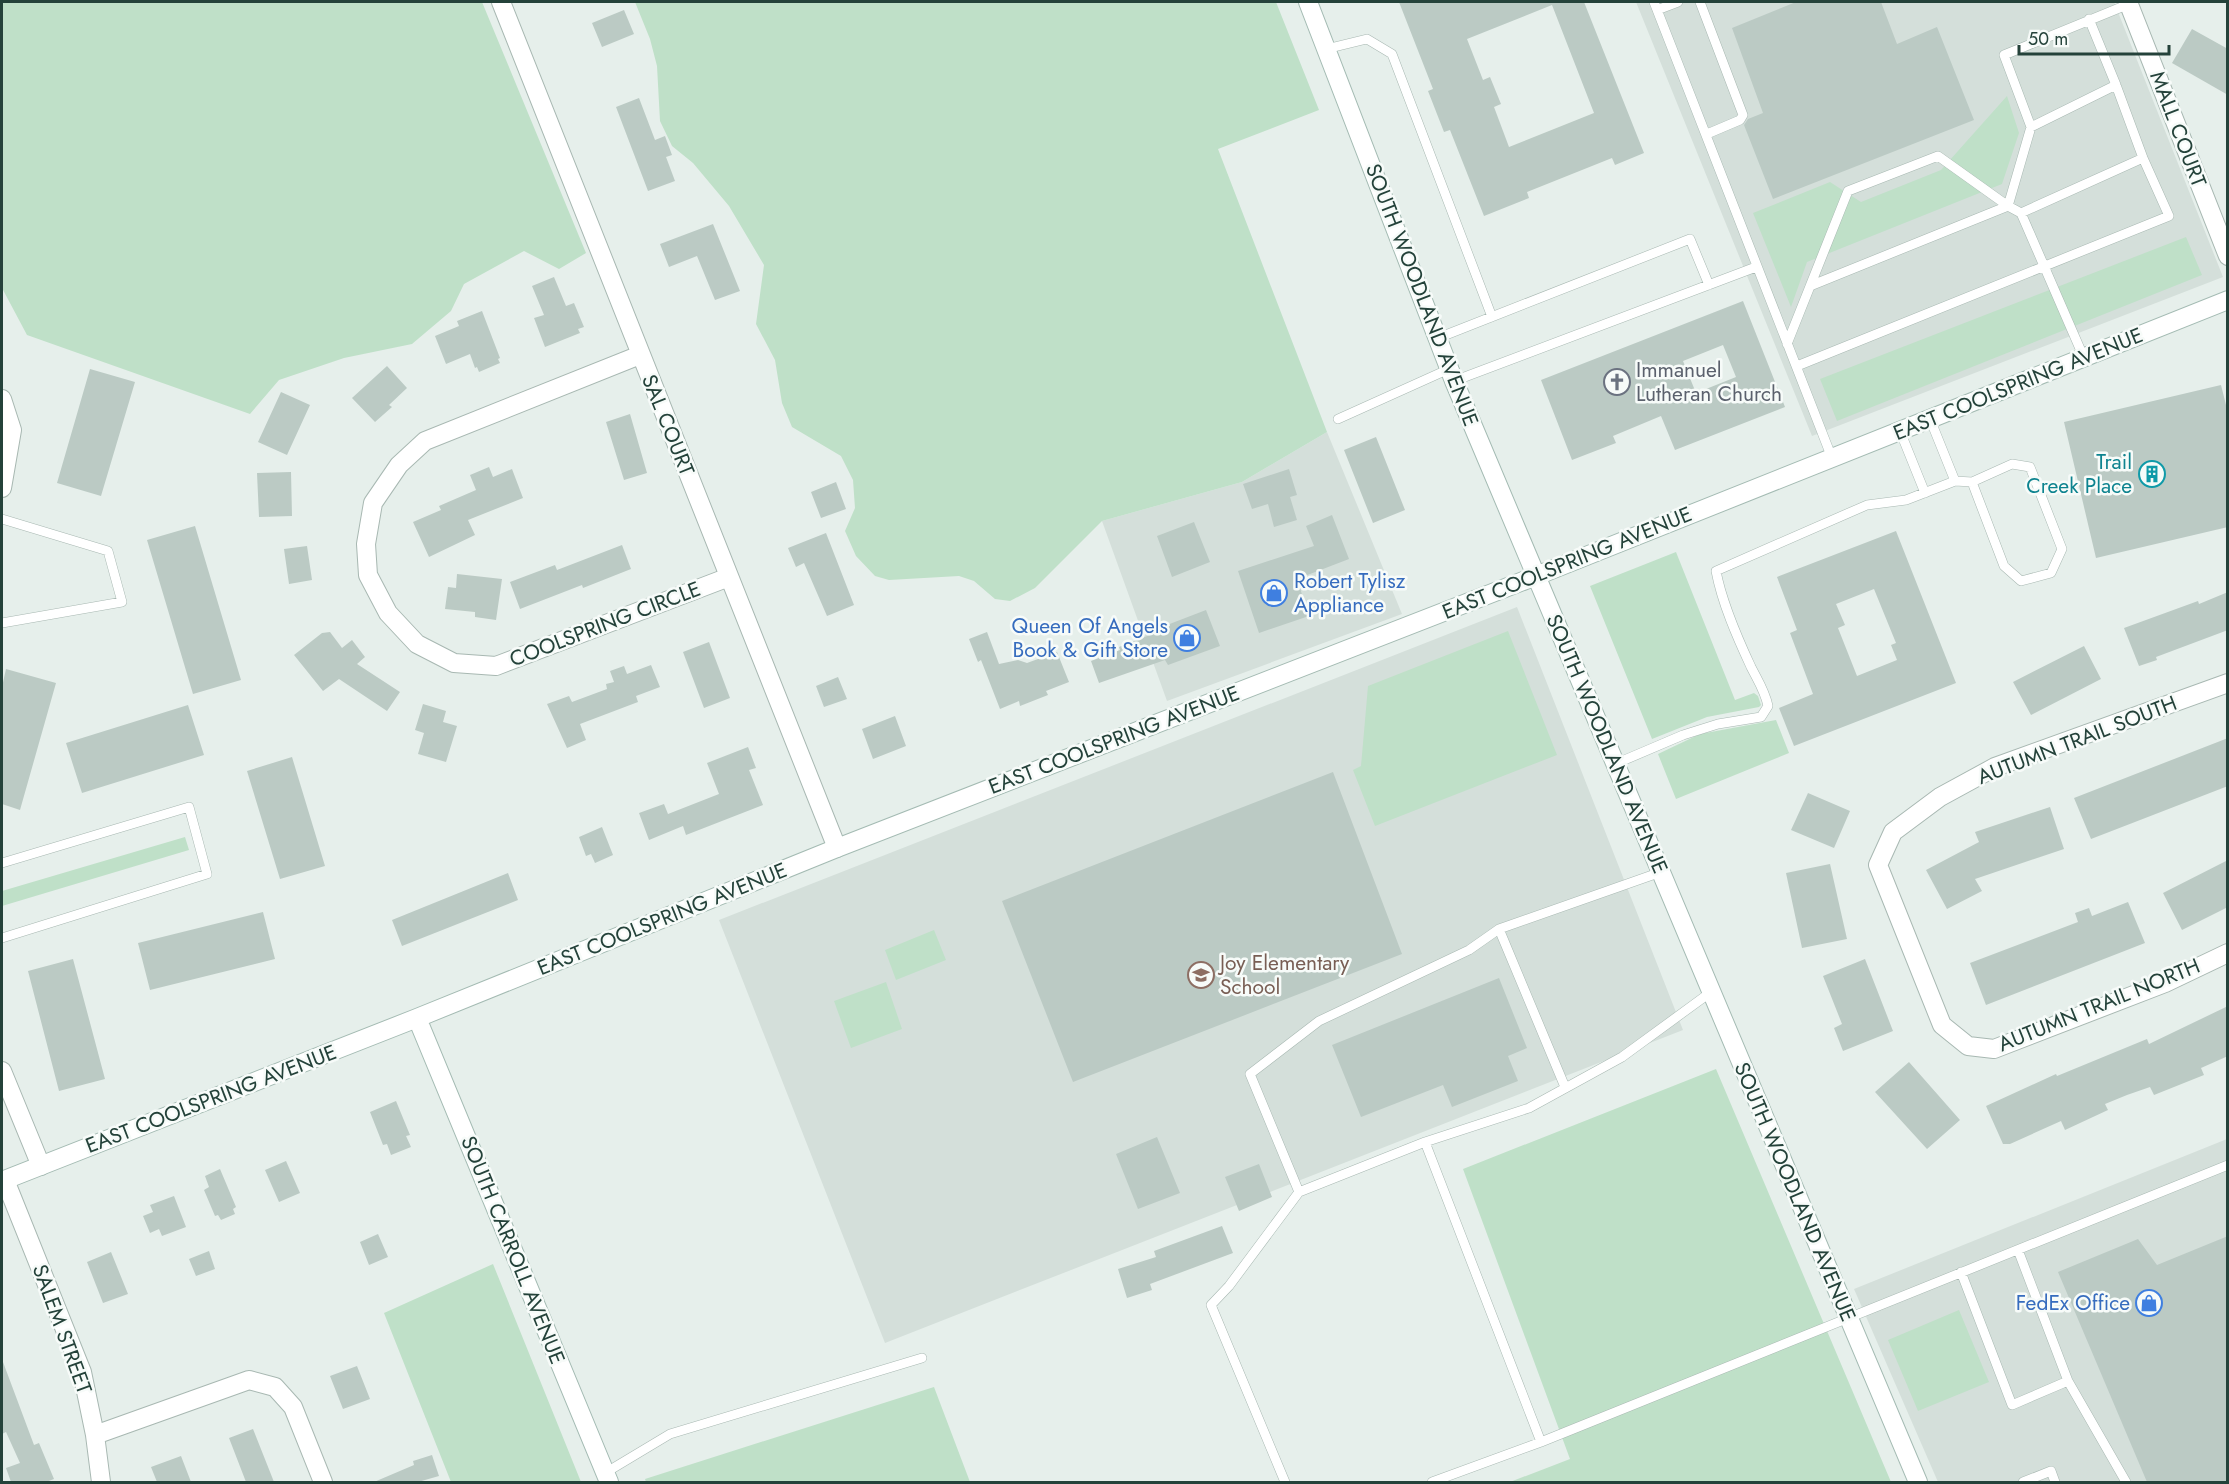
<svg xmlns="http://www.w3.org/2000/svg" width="2229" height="1484" font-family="Jost,sans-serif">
  <rect width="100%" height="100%" fill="#e6efeb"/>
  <!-- built -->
  <path fill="#d4dfda" d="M1636 2H2114L2223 277 1812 436Z
    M1327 432 1402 614 1167 701 1102 521 1242 482Z
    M1517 607 1683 1030 885 1343 719 920Z
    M2227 1139V1482H1938L1854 1289Z"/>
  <!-- green -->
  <path fill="#bfe0c8" d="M2 2H482L586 253 559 269 524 251 464 284 451 311 412 344 344 358 279 380 250 414 27 335 2 288Z
    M635 2H1276L1319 110 1218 149 1327 432 1242 482 1102 521 1035 588 1010 601 995 599 974 581 959 576 889 580 875 576 856 556 845 531 855 508 853 480 841 456 792 427 782 403 775 360 756 324 764 265 729 206 693 163 672 146 660 121 657 66 650 39Z
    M2007 96 2019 133 2002 184 1807 262 1791 307 1753 213 1830 182 1861 202 1941 170Z
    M2186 237 2202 275 1837 421 1820 379Z
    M1676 552 1735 700 1754 693 1758 696 1761 705 1759 707 1707 717 1652 739 1590 586Z
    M1508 631 1557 755 1375 826 1353 770 1361 766 1368 686Z
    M1776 720 1789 753 1676 799 1658 754 1700 734Z
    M185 837 189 850 2 906V891Z
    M934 930 946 960 896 980 885 950Z
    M886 982 902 1029 851 1048 834 1001Z
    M1716 1069 1891 1482H1510L1570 1459 1463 1169Z
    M493 1264 581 1482H451L384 1313Z
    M1959 1310 1989 1382 1918 1411 1888 1340Z
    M934 1387 970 1482H646L645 1479Z"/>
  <!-- building -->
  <path fill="#bbcac4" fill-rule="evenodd" d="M1399 2H1584L1644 153 1615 165 1612 158 1527 192 1529 198 1484 216 1450 130 1444 132 1428 91 1433 89ZM1552 5 1594 113 1509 147 1494 107 1501 104 1490 77 1483 80 1467 39Z
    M1796 2H1881L1897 44 1937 27 1974 120 1773 199 1744 125 1748 119 1763 113 1732 28Z
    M624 10 634 34 602 47 592 23Z
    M2192 29 2228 49V95L2172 63Z
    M639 98 655 140 665 136 672 155 666 157 675 181 648 191 616 107Z
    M713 224 740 291 715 300 697 256 669 267 660 244Z
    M554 277 566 306 574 303 584 327 578 329 580 333 545 347 534 318 544 315 532 286Z
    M1743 301 1785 407 1675 450 1661 416 1613 436 1616 443 1572 460 1541 380ZM1723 345 1736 377 1696 393 1683 361Z
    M482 311 500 358 498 359 500 363 479 372 477 367 475 368 470 354 446 364 435 336 459 326 457 321Z
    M387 366 407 388 389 405 392 407 375 422 352 398Z
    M90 369 135 382 101 496 57 483Z
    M2221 385 2228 413V527L2096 558 2064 422Z
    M281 392 310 405 287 455 258 442Z
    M630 414 647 473 624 480 606 422Z
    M1376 437 1405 510 1373 523 1344 450Z
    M489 467 493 477 512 469 523 498 468 520 475 535 429 557 413 522 441 510 439 506 476 490 470 475Z
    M1289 469 1297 495 1290 497 1297 520 1274 527 1268 504 1252 509 1243 484Z
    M291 472 292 516 259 517 257 473Z
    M836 482 846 509 821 518 811 492Z
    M1332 515 1349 559 1297 579 1309 616 1259 633 1238 571 1314 546 1306 526Z
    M1194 522 1210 562 1172 577 1157 536Z
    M195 526 241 680 193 694 147 540Z
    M1896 531 1956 683 1794 746 1779 708 1813 694 1790 633 1797 630 1777 577ZM1874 589 1896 643 1891 645 1897 660 1857 676 1838 628 1845 625 1836 604Z
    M826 533 854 605 827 616 804 563 796 567 788 548Z
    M622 545 631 569 583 588 582 585 520 609 510 582 555 565 557 570Z
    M307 546 312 580 289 584 284 549Z
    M457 574 502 579 496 620 475 617V612L445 609 448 587 456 588Z
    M2228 592V630L2156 657 2157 660 2139 666 2124 628 2198 601 2199 604Z
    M1206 610 1220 646 1168 665 1165 660 1099 683 1091 661 1120 650 1119 647 1155 633 1154 630Z
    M330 632 342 648 352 640 365 657 357 664 400 692 387 711 339 679 323 691 294 655 322 633Z
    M987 632 999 664 1018 660 1027 663 1057 652 1069 682 1046 691 1048 695 1020 706 1019 701 1000 709 981 660 978 662 969 639Z
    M709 642 730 698 704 708 683 652Z
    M2084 646 2101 679 2031 715 2013 682Z
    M651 665 660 687 636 696 638 702 580 724 586 740 567 748 547 704 569 696 572 702 607 689 606 684 614 682 610 671 624 666 627 674Z
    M6 669 56 683 20 810 2 804V687Z
    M838 677 847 699 824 707 816 686Z
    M423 704 446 711 443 722 457 726 446 762 418 754 424 733 415 730Z
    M188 705 204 755 82 793 66 743Z
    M895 716 906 746 873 759 862 729Z
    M2228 738V786L2091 839 2074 798Z
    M748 747 756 768 749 770 763 805 686 835 683 826 649 840 639 813 664 804 668 814 719 794 707 763Z
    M292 757 325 866 280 879 247 771Z
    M1333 772 1402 954 1073 1082 1002 901Z
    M1808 793 1850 811 1834 848 1791 830Z
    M2050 807 2064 849 1975 879 1982 891 1947 909 1926 870 1979 842 1975 832Z
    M602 827 613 855 595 863 591 854 586 856 579 837Z
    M2228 860V907L2182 930 2163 893Z
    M1830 864 1847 939 1802 948 1786 873Z
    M508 873 518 900 402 946 392 920Z
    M2128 902 2145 943 1986 1005 1970 963 2078 922 2075 913 2089 908 2092 916Z
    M263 912 275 959 150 990 138 943Z
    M73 959 105 1079 59 1091 28 971Z
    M1865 959 1893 1031 1843 1051 1834 1028 1842 1024 1823 976Z
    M1499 978 1527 1048 1508 1056 1518 1081 1452 1107 1443 1085 1361 1117 1332 1045Z
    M2228 1006V1056L2201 1068 2204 1075 2154 1095 2150 1087 2127 1095 2105 1104 2108 1110 2065 1130 2061 1121 2010 1144H2003L1986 1106 2056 1074 2057 1076 2147 1039 2149 1044Z
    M1909 1062 1960 1120 1927 1149 1875 1092Z
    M396 1101 410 1135 406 1136 411 1147 391 1155 387 1144 383 1145 370 1112Z
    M1157 1137 1180 1193 1138 1209 1116 1154Z
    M286 1161 300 1193 279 1202 265 1170Z
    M1259 1164 1272 1197 1239 1211 1225 1177Z
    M220 1169 236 1207 233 1209 235 1214 221 1220 218 1215 215 1216 204 1190 209 1187 205 1176Z
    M174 1196 186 1227 162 1236 159 1229 150 1233 143 1216 153 1212 150 1205Z
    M1222 1226 1233 1253 1150 1284 1152 1290 1127 1298 1118 1269 1156 1257 1154 1251Z
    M378 1234 388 1257 369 1265 360 1242Z
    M2228 1236V1482H2147L2058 1272 2138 1239 2157 1265Z
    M209 1251 215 1269 196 1276 189 1259Z
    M111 1252 128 1294 103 1303 87 1262Z
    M3 1362 34 1445 39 1443 54 1479 46 1482H11L6 1468 20 1463 6 1432 2 1434V1363Z
    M357 1366 370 1399 343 1409 330 1376Z
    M253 1429 274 1482H246L229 1438Z
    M432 1455 439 1476 418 1482H374L414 1465 413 1461Z
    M181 1456 191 1482H157L151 1467Z"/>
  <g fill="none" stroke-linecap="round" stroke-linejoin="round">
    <defs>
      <path id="lane" d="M1654 2 1832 458
        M1700 2 1743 115 1740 120 1707 134
        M1657 10 1678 2
        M2089 19 2116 85
        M1326 49 1367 39 1392 54 1492 317
        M2008 206 2031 127 2004 55 2129 4
        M2021 213 2143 158
        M1810 286 2008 206
        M1438 338 1690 239 1709 285
        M1787 344 1848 191 1938 156 2008 206 2021 213 2084 358
        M1797 366 2169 216 2143 158 2116 85 2031 127
        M1454 381 1756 267
        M1338 419 1449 369
        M1930 419 1955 481
        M1900 431 1925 493
        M2 519 108 551 122 602 2 623
        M1615 764 1683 735 1718 724 1761 717 1768 706C1765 691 1758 681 1751 667 1737 637 1722 603 1716 571L1867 505 1906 500 1955 481 1972 482 2004 566 2021 581 2051 573 2062 549 2030 467 2012 464 1972 482
        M2 863 189 807 207 874 2 938
        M1499 929 1565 1087
        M1425 1142 1541 1442 1432 1482
        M1299 1192 1250 1074 1319 1021 1469 950 1499 929 1661 872
        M1961 1272 2012 1405 2068 1381 2018 1250
        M2068 1381 2126 1482
        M1541 1442 2228 1165
        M605 1473 670 1434 922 1358
        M1285 1482 1211 1305 1229 1286 1299 1192 1425 1142 1529 1108 1622 1057 1711 992
        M2023 1482 2051 1471 2055 1482"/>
      <path id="street" d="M501 2 837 848
        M2128 2 2228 256
        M640 355 425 441 399 465 373 503 366 544 368 575 388 613 417 644 454 663 496 666 729 577
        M2 399 12 430 2 488
        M2228 683 1995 767 1940 797 1893 832 1878 865 1942 1025 1968 1046 1994 1049 2165 983 2228 953
        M2 1071 41 1166
        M5 1180 82 1372 95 1435 101 1482
        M95 1435 249 1380 275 1387 293 1407 323 1482"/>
      <path id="secondary" d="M1308 2 1454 381 1918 1482
        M417 1018 609 1482
        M2 1181 417 1018 837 848 1536 576 2228 300"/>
    </defs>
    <!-- lane casing -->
    <use href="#lane" stroke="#a8b8b2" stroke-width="10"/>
    <!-- street casing -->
    <use href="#street" stroke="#a8b8b2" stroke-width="20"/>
    <!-- secondary casing -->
    <use href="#secondary" stroke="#a4bbb3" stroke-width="20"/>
    <!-- lane -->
    <use href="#lane" stroke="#fff" stroke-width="9"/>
    <!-- street -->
    <use href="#street" stroke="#fff" stroke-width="18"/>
    <!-- secondary -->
    <use href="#secondary" stroke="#fff" stroke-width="18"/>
  </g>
  <!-- icons -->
  <defs>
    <symbol id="church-ring" viewBox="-11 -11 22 22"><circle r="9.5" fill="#f7fbf9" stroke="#6b7280" stroke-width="1.5"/><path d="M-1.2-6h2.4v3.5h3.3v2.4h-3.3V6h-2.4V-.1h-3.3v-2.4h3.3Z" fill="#6b7280"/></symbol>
    <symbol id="building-ring" viewBox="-11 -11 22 22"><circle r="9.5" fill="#f7fbf9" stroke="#0f9aa8" stroke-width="1.5"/><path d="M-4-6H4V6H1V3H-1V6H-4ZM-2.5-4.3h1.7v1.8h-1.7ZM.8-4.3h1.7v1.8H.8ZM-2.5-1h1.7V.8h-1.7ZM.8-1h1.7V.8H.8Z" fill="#0f9aa8"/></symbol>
    <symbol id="shop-ring" viewBox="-11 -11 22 22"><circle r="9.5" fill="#f7fbf9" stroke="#3f7fe0" stroke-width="1.5"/><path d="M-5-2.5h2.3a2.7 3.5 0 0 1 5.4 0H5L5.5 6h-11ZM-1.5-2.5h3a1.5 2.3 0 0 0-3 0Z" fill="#3f7fe0"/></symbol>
    <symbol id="school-ring" viewBox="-11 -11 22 22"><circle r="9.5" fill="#f7fbf9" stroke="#8d6e63" stroke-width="1.5"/><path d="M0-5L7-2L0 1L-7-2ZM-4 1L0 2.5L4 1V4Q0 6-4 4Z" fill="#8d6e63"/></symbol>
  </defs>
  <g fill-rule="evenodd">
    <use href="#church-ring" x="1602" y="367" width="30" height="30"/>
    <use href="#building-ring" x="2137" y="459" width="30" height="30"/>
    <use href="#shop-ring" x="1259" y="578" width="30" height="30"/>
    <use href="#shop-ring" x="1172" y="623" width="30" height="30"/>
    <use href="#school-ring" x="1186" y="960" width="30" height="30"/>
    <use href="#shop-ring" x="2134" y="1288" width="30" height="30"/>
  </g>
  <g text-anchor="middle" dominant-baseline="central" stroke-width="5" stroke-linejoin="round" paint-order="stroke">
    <!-- street labels -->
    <g font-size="21" fill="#24423a" stroke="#f7fbf9">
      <text transform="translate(2178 129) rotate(69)">MALL COURT</text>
      <text transform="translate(1422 295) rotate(69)">SOUTH WOODLAND AVENUE</text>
      <text transform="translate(2018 384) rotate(-22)">EAST COOLSPRING AVENUE</text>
      <text transform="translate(668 425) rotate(68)">SAL COURT</text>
      <text transform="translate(1567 563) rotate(-22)">EAST COOLSPRING AVENUE</text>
      <text transform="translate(605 624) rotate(-21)">COOLSPRING CIRCLE</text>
      <text transform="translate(1114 740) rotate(-21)">EAST COOLSPRING AVENUE</text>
      <text transform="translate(2077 740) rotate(-21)">AUTUMN TRAIL SOUTH</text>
      <text transform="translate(1607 744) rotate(67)">SOUTH WOODLAND AVENUE</text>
      <text transform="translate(662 919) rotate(-22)">EAST COOLSPRING AVENUE</text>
      <text transform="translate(2099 1005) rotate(-22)">AUTUMN TRAIL NORTH</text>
      <text transform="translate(211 1099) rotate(-21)">EAST COOLSPRING AVENUE</text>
      <text transform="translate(1795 1192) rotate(67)">SOUTH WOODLAND AVENUE</text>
      <text transform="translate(513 1250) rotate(68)">SOUTH CARROLL AVENUE</text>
      <text transform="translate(62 1329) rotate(70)">SALEM STREET</text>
    </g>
    <!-- worship labels -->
    <g font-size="21" fill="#5b616d" stroke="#f7fbf9" text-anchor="start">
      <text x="1636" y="370">Immanuel<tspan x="1636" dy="24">Lutheran Church</tspan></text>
    </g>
    <!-- culture labels -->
    <g font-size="21" fill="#0d838f" stroke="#f7fbf9" text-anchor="end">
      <text x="2132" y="462">Trail<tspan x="2132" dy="24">Creek Place</tspan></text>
    </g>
    <!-- shop labels -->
    <g font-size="21" fill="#366cbe" stroke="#f7fbf9" text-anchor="end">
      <text x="1294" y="581" text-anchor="start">Robert Tylisz<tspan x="1294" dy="24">Appliance</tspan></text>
      <text x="1168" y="626">Queen Of Angels<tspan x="1168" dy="24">Book &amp; Gift Store</tspan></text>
      <text x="2130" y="1303">FedEx Office</text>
    </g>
    <!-- education labels -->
    <g font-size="21" fill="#785e54" stroke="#f7fbf9" text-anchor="start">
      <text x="1220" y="963">Joy Elementary<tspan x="1220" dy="24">School</tspan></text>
    </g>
  </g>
  <!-- border -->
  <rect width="2229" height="1484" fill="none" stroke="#24423a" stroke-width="6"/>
  <!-- scale -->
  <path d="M2019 45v9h150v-9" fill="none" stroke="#24423a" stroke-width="3"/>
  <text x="2028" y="45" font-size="18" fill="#24423a" stroke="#f7fbf9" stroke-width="4.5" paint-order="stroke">50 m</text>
</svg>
